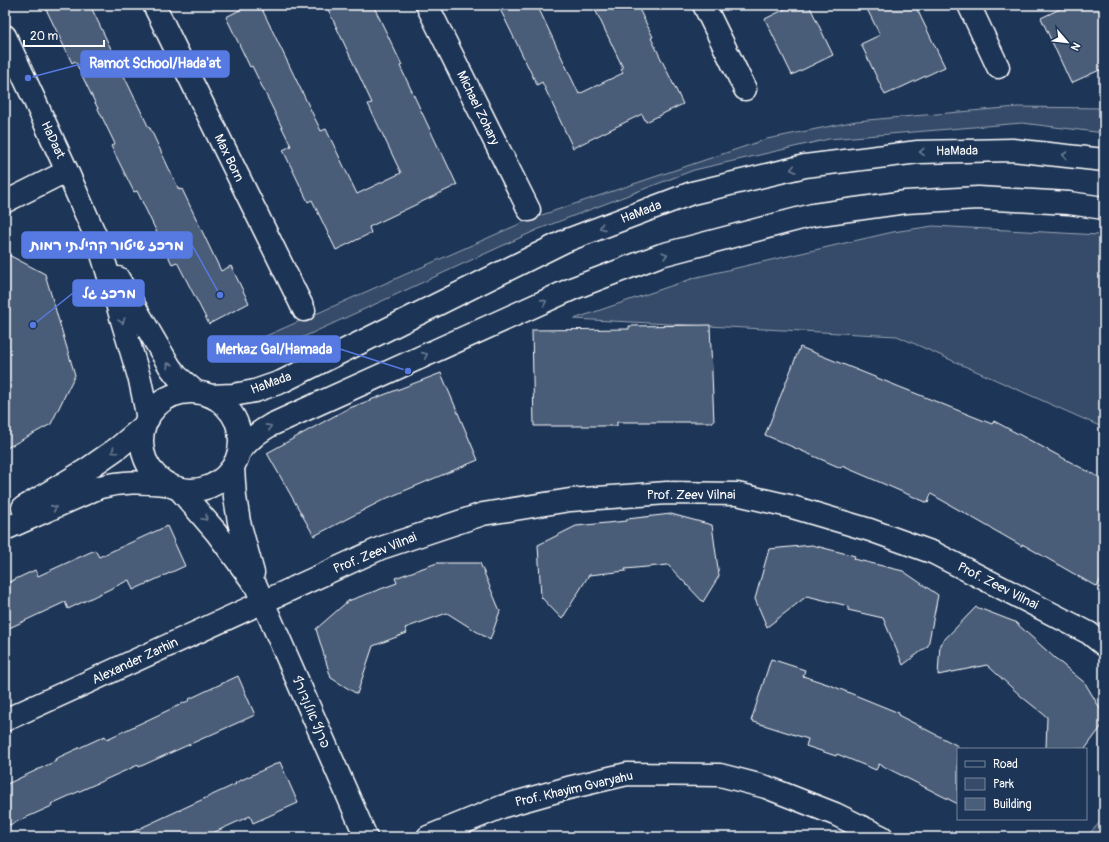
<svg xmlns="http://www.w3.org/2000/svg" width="1109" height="842" font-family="Pangolin,'Playpen Sans Hebrew',sans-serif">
  <rect width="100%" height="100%" fill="#1d3557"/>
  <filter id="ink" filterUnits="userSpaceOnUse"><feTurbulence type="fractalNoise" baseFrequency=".025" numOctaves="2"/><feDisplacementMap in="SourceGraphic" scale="8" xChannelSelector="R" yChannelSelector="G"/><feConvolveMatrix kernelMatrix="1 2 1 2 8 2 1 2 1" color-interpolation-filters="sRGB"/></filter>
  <g filter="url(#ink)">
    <!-- green -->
    <path fill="#364b69" stroke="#9aa5b4" d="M1017 107 1104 108V133L1022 123 829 139 694 170 539 229 249 362 241 347 533 218 767 139 856 121Z
      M933 226 1099 235 1104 236V428L897 336 574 319 697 277 893 232Z
      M1104 818V837H1086Z"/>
    <!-- building -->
    <path fill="#4a5d79" stroke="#fff" d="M44 5H90L149 128H150L179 190 182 189 221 271 231 266 249 303 209 324 177 262 172 264 137 191 134 192 111 146 115 144 75 61 72 63Z
      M250 5H260L321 131 326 129 357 194 401 173 368 104 372 103 326 5H373L402 65 400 66 441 153H442L457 185 369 227 371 233 336 250 312 200 308 202 283 150 291 146 252 66 250 67 226 17Z
      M498 5H537L579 94 623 73 621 69 623 68 593 5H637L653 37 651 38 683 104 646 122 642 114 573 148 542 82 537 85Z
      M793 5H809L833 55 792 75 765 19Z
      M865 5H915L945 67 885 95 861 44 880 35Z
      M1068 5H1104V68L1071 83 1041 18Z
      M5 253 45 274 75 375 51 424 5 449Z
      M710 325 714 422H617V426H534L532 330 629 329V326Z
      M800 347 992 424 994 421 1104 480V573L1097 587 1022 544V546L931 494 928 503 842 466 841 468 765 435Z
      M441 373 478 460 385 499 314 536 267 453 347 409Z
      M671 514 712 525 719 576 703 602 668 565 625 569 626 571 589 575 562 619 541 597 538 545 576 526 627 521V519Z
      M167 526 185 566 133 590 129 580 68 609 65 602 5 630V584L35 570 38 576 95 550 99 557Z
      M812 545 855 556 854 559 903 571 938 595 928 646 903 665 883 618 848 610V606L807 596 767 627 755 599 769 549Z
      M437 563H480L500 611 490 640 447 613 405 628 407 633 373 646 357 694 331 678 316 629 348 601 397 583 395 578Z
      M976 607 1015 622 1056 659 1085 683 1104 715V723L1085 749H1046L1047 717 1022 697 987 665 938 675 940 644Z
      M771 659 805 670 803 676 830 685 899 713 898 715 958 746V804L879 764 876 770 837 754 836 756 806 746 808 739 751 721Z
      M238 676 255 715 139 767 138 765 51 804 52 806 5 827V785L56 761 55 759 105 736 107 739 190 700 189 699Z
      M280 762 298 803 253 823 250 816 204 837H121L236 784 235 783Z"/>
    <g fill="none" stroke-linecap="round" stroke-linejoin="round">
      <defs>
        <path id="pedestrian" d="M5 202 67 171"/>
        <path id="minor" d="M154 5 304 310
          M427 5 529 210
          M704 5 745 89
          M969 5 998 67
          M233 468 235 497 239 522 253 573
          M179 489 216 532 256 586 366 837
          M5 720 381 548 483 514 570 500 667 493 737 494 789 506 870 530 934 553 1089 633 1104 645
          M428 837 504 806 568 788 627 774 720 775 766 787 835 814 882 837"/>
        <path id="tertiary" d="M5 36 67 171 99 244 140 380 148 419
          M118 278 170 367 177 376 196 392
          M142 441a49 49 0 1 1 98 0a49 49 0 1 1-98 0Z
          M210 396 233 395 255 391 281 382 565 241 692 193 805 166 918 152 1012 150 1104 160
          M239 452C250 439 257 433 271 425L574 288 661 255 813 215 906 202 978 198 1069 203 1104 208
          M23 508 86 470 119 447 144 426
          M5 529 100 487C124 481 141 482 165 484"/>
      </defs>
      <!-- pedestrian casing -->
      <use href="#pedestrian" stroke="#fff" stroke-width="24"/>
      <!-- minor casing -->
      <use href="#minor" stroke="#fff" stroke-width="25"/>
      <!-- tertiary casing -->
      <use href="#tertiary" stroke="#fff" stroke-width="25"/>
      <!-- pedestrian -->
      <use href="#pedestrian" stroke="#1d3557" stroke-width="21"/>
      <!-- minor -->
      <use href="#minor" stroke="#1d3557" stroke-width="22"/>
      <!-- tertiary -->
      <use href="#tertiary" stroke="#1d3557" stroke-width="22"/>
    </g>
    <!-- one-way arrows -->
    <defs><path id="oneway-chevron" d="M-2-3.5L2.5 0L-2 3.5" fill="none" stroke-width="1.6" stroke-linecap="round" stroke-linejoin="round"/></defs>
    <g stroke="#6c7c92">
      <use href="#oneway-chevron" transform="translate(922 152) rotate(177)"/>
      <use href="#oneway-chevron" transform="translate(1065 155) rotate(-174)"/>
      <use href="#oneway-chevron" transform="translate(793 169) rotate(167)"/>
      <use href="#oneway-chevron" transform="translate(602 227) rotate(159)"/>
      <use href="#oneway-chevron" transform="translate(665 255) rotate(-16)"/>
      <use href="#oneway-chevron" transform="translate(544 302) rotate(-24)"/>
      <use href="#oneway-chevron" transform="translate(122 321) rotate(73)"/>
      <use href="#oneway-chevron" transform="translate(425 355) rotate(-24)"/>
      <use href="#oneway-chevron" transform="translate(169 365) rotate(-124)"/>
      <use href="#oneway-chevron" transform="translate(269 427) rotate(-29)"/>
      <use href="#oneway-chevron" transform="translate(114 451) rotate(145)"/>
      <use href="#oneway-chevron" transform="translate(54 508) rotate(-24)"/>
      <use href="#oneway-chevron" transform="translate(205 518) rotate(49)"/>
    </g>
  </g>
  <g text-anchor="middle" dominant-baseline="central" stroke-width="4" stroke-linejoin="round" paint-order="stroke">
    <!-- street labels -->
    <g font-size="13" fill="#fff" stroke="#1d3557">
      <text transform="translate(478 108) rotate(64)">Michael Zohary</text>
      <text transform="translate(53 140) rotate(65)">HaDaat</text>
      <text transform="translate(957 151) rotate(-1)">HaMada</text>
      <text transform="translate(229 158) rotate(64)">Max Born</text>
      <text transform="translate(641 212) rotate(-21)">HaMada</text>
      <text transform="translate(271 383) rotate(-20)">HaMada</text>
      <text x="691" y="495">Prof. Zeev Vilnai</text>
      <text transform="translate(375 553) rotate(-22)">Prof. Zeev Vilnai</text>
      <text transform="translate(998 586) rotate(27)">Prof. Zeev Vilnai</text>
      <text transform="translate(135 661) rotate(-25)">Alexander Zarhin</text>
      <text transform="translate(311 712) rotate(67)">פרנץ אולנדורף</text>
      <text transform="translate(574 789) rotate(-13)">Prof. Khayim Gvaryahu</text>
    </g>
  </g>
  <!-- callouts -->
  <path fill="none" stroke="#567ae2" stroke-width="1.5" d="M28 78L81 64M220 295L192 245M33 325L73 293M408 371L340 349"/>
  <g fill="#567ae2" stroke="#1d3557" stroke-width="1.5">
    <circle cx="28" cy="78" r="4"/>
    <circle cx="220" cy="295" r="4"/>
    <circle cx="33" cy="325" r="4"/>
    <circle cx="408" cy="371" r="4"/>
  </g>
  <g fill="#567ae2" stroke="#567ae2" stroke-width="1.5">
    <rect x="81" y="51" width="148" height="26" rx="4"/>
    <rect x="22" y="232" width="170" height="26" rx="4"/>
    <rect x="73" y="280" width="71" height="26" rx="4"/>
    <rect x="208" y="336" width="132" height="26" rx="4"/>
  </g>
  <g font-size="14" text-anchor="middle" font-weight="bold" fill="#fff">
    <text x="155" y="68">Ramot School/Hada'at</text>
    <text x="107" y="250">מרכז שיטור קהילתי רמות</text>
    <text x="109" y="298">מרכז גל</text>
    <text x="274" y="354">Merkaz Gal/Hamada</text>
  </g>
  <!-- margin -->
  <rect width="1109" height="842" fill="none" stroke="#1d3557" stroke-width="20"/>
  <rect x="10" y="10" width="1089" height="822" fill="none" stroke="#fff" stroke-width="1.5" filter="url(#ink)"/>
  <!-- legend -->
  <rect x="957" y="748" width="130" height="72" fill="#1d3557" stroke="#77869a"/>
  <rect x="965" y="761" width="20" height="6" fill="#1d3557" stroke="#77869a"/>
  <text x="993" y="768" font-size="12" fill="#ffffff">Road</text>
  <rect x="965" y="778" width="20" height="12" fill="#364b69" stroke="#77869a"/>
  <text x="993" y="788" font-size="12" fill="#ffffff">Park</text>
  <rect x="965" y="798" width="20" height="12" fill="#4a5d79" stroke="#77869a"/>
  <text x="993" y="808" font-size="12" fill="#ffffff">Building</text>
  <!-- north arrow -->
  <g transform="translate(1067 42) rotate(118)" stroke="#1d3557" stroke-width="3" paint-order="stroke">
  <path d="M0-3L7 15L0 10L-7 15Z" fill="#ffffff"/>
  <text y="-6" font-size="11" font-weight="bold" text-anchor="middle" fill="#ffffff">N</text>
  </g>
  <!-- scale -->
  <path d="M24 40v6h80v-6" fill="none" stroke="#ffffff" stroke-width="2"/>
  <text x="30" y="40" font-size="12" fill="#ffffff" stroke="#1d3557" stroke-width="3" paint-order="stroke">20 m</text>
</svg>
